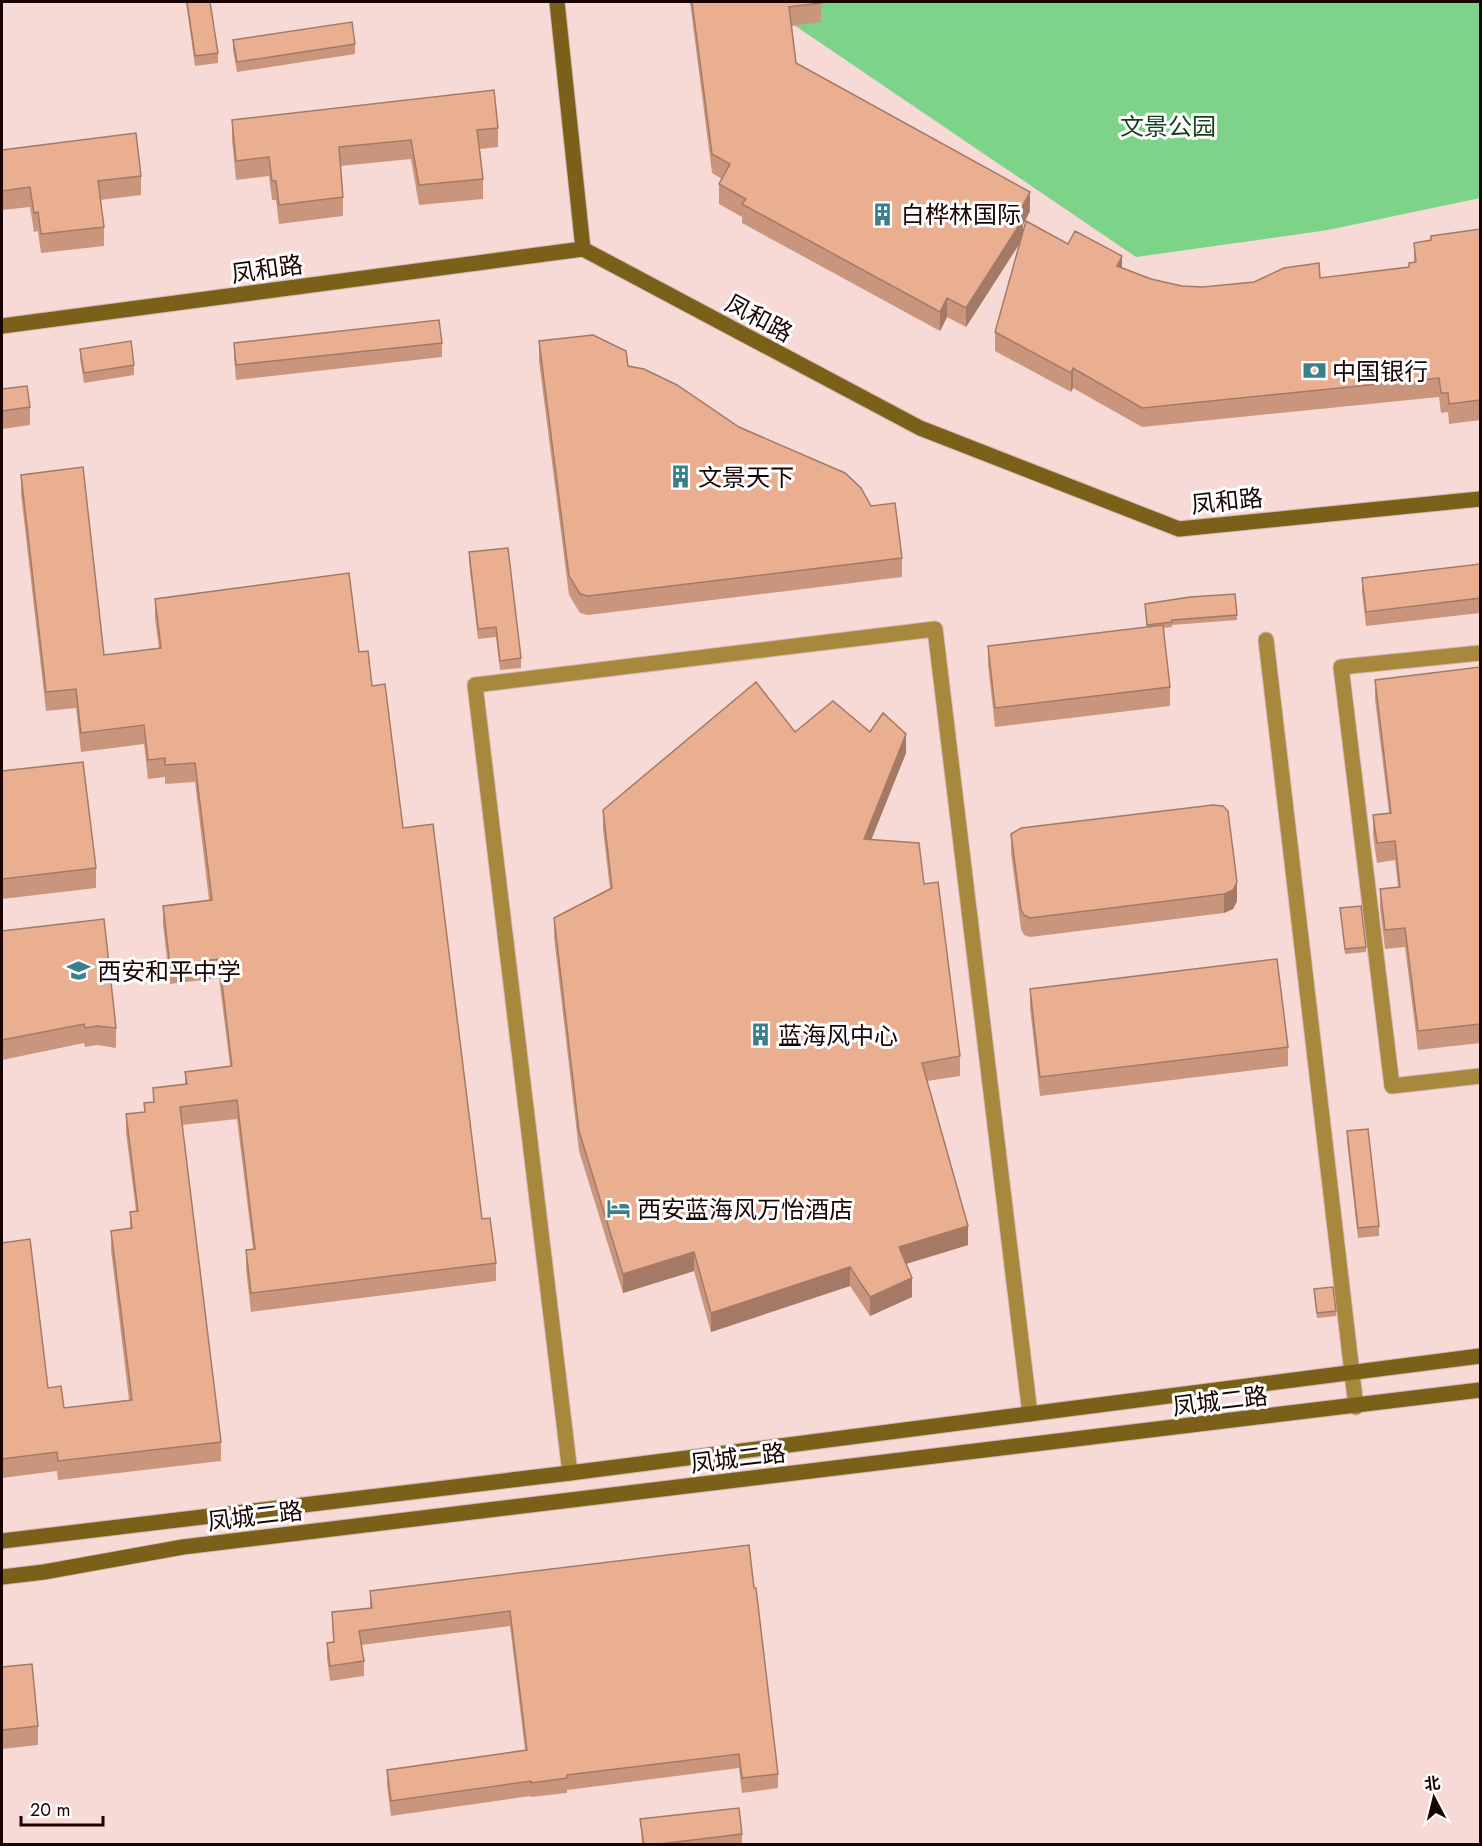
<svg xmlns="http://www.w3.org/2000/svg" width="1482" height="1846" font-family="Jost,'Noto Sans SC',sans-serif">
  <rect width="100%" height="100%" fill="#f7dad6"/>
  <!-- green -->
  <path fill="#7dd387" d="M760 2H1480V198L1328 230 1136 257Z"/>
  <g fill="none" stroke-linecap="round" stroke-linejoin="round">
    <defs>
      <path id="street" d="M1266 640 1356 1407
        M1480 653 1341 667 1392 1086 1480 1076
        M570 1473 475 685 935 629 1030 1414"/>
      <path id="secondary" d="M557 2 583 249
        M2 326 583 249 920 428 1179 529 1480 499
        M2 1541 570 1473 1480 1356
        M2 1577 44 1572 183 1547 1480 1390"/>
    </defs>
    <!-- street casing -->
    <use href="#street" stroke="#d3b8b4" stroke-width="17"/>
    <!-- secondary casing -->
    <use href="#secondary" stroke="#d3b8b4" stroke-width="17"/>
    <!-- street -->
    <use href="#street" stroke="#a7883c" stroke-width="15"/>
    <!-- secondary -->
    <use href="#secondary" stroke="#7a6019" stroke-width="15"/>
  </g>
  <!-- wall -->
  <path fill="#c9967d" d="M186 2H224L210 3 218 53V63L195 66Z
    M690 2H821V22L792 26 796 63 1030 211 1023 225V233L1068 244 1122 268 1151 279 1182 286 1203 287 1320 278 1409 267 1414 263V243L1431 241V236L1480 229V420L1449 424 1448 412 1441 413 1439 397 1142 427 1073 388 1071 392 995 351V332L1020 243 966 327 947 317 940 331 742 223V217L719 204V184L722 179 712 173Z
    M233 40 355 44V54L237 72 233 50Z
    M232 120 498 128V147L480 149 483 179V199L419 205 411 159 340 166 343 197V216L279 224 276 200H272L269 176 236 180 232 140Z
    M2 150 141 176V195L100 200 104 227V246L41 253 38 231 34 232 30 207 2 210Z
    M539 341 628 366 739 427 871 506 902 558V577L588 615 580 613 569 595 539 361Z
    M234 343H442V357L236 380 234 357Z
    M80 349 134 365V375L84 383 80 359Z
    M2 389 30 407V425L2 429Z
    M21 475 104 655 159 649 155 618V599L359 652 372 686 403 828 482 1219 496 1263V1281L251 1312 246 1269V1250L253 1249 237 1119 182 1125 221 1442V1461L58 1480 57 1471 2 1478V1243L48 1388 64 1408 129 1400 111 1250V1231L130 1229V1212L136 1211 126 1133V1114L144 1112V1103L153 1102V1088L185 1084V1072L230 1066 219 978 170 984 163 925V906L209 900 195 782 165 784V777L148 779 144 744 81 752 76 708 46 711 21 494Z
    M469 552 521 658V668L500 670 496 637 478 639 469 562Z
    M1480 564V613L1366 626 1362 592V578Z
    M1145 604 1237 615V620L1172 625V627L1163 628 1170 687V706L995 727 988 665V646L1147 627Z
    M1480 667V1043L1418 1050 1405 947 1385 949 1380 908V889L1398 887 1395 860 1377 863 1373 835V815L1389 813 1375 699V680Z
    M795 732H870L906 753 871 839 924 884 960 1056V1076L927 1081 968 1245 906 1264 912 1297 870 1316 850 1286 711 1332 694 1271 623 1293 579 1151 554 937V918L610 889 603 830V810Z
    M2 771 96 868V888L2 899Z
    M1213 805 1237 901 1233 909 1224 913 1030 937 1024 935 1021 929 1011 853V834Z
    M1340 908 1366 947V952L1345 954Z
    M2 931 116 1028V1048L97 1045 85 1047 84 1043 2 1060Z
    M1030 989 1288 1047V1066L1040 1096 1030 1008Z
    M1347 1131 1379 1226V1236L1358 1238 1347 1141Z
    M1314 1289 1336 1311V1316L1317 1318Z
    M749 1545 778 1774V1788L742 1793 739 1768 567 1790V1793L531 1797V1796L391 1816 387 1785V1770L525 1750 510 1626 361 1645 364 1661V1676L330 1681 327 1658V1643L333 1642 332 1612 370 1608V1591Z
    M2 1667 38 1726V1745L2 1749Z
    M640 1819 742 1834V1844L735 1845H642Z"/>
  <!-- shaded-wall -->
  <path fill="#a47a66" d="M1030 192V211L1023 225V238L966 327V308Z
    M1122 256V276L1117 266Z
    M947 298V317L940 331V312Z
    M1073 368V388L1071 392V373Z
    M906 734V753L864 858V839Z
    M1237 882V901L1233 909 1224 913V894Z
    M968 1226V1245L899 1266V1247Z
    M694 1252V1271L623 1293V1274Z
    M850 1267V1286L711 1332V1313Z
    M912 1278V1297L870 1316V1297Z"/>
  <!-- building -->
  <path fill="#eaae91" stroke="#a47a66" stroke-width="1.5" d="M187 2H210L218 53 195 56Z
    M692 2H821V3L789 7 796 63 1030 192 1017 216 1023 219 966 308 947 298 940 312 742 204 746 199 719 184 730 164 712 154Z
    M352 22 355 44 237 62 233 40Z
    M494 90 498 128 477 130 483 179 419 185 411 140 339 147 343 197 279 205 276 181H272L269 157 236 161 232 120Z
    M136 133 141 176 98 181 104 227 41 234 38 212 34 213 30 187 2 191V150Z
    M1026 221 1068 244 1075 231 1122 256 1117 266 1151 279 1182 286 1203 287 1254 282 1284 268 1319 263 1320 278 1409 267V263L1416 262 1414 243 1431 240V236L1480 229V400L1449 404 1448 393H1441L1439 378 1142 408 1073 368 1071 373 995 332Z
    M439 320 442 343 236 365 234 343Z
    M593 335 626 351 628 366 644 369 677 385 739 427 845 473 861 488 871 506 895 503 902 558 588 596 580 594 569 576 539 341Z
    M131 341 134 365 84 373 80 349Z
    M27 386 30 407 2 411V389Z
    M83 467 104 655 161 648 155 599 349 573 359 652 368 651 372 686 385 684 403 828 433 824 482 1219 490 1218 496 1263 251 1293 246 1250 255 1249 237 1100 180 1107 221 1442 58 1461 57 1452 2 1459V1243L30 1239 48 1388 61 1386 64 1408 132 1400 111 1231 132 1228 130 1212 138 1211 126 1114 145 1112 144 1103 154 1102 153 1088 187 1084 185 1072 232 1066 219 959 170 965 163 906 212 900 195 763 165 765V758L148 760 144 725 81 733 76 689 46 692 21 475Z
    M508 548 521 658 500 661 496 627 478 629 469 552Z
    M1480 564V598L1366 612 1362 578Z
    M1235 594 1237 615 1172 620V622L1147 625 1145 604 1190 597Z
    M1163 625 1170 687 995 708 988 646Z
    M1480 667V1024L1418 1031 1405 928 1385 930 1380 889 1400 887 1395 841 1377 843 1373 815 1391 813 1375 680Z
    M756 682 795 732 833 701 870 732 883 713 906 734 864 839 919 843 924 884 938 882 960 1056 922 1063 968 1226 899 1247 912 1278 870 1297 850 1267 711 1313 694 1252 623 1274 579 1131 554 918 612 888 603 810Z
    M83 762 96 868 2 879V771Z
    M1213 805 1223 806 1228 811 1237 882 1233 890 1224 894 1030 918 1024 915 1021 910 1011 834 1021 828Z
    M1361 906 1366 947 1345 949 1340 908Z
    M104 919 116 1028 97 1026 85 1028 84 1024 2 1040V931Z
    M1277 959 1288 1047 1040 1077 1030 989Z
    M1368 1129 1379 1226 1358 1228 1347 1131Z
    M1333 1287 1336 1311 1317 1313 1314 1289Z
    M749 1545 754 1588H756L778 1774 742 1778 739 1754 567 1775V1778L531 1783V1781L391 1801 387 1770 527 1750 510 1611 359 1631 364 1661 330 1666 327 1643 334 1642 332 1612 372 1608 370 1591Z
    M32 1664 38 1726 2 1730V1667Z
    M739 1808 742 1834 651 1845H644L640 1819Z"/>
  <!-- icons -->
  <defs>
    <symbol id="building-bare" viewBox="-9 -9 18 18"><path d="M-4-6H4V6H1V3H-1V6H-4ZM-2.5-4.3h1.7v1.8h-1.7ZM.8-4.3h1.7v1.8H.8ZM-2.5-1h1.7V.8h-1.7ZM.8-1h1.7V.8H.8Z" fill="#39808a" stroke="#fff" stroke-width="2.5" paint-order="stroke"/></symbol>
    <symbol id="bank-bare" viewBox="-9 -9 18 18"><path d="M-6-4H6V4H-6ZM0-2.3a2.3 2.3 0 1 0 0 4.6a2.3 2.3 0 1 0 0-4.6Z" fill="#39808a" stroke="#fff" stroke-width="2.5" paint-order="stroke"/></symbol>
    <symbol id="school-bare" viewBox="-9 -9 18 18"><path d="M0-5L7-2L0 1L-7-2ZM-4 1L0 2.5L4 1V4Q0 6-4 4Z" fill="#39808a" stroke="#fff" stroke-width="2.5" paint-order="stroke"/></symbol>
    <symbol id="hotel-bare" viewBox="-9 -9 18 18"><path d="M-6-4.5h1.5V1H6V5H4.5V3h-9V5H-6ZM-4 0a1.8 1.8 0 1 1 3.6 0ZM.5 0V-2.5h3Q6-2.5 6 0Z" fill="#39808a" stroke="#fff" stroke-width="2.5" paint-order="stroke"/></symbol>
  </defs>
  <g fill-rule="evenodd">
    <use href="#building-bare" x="866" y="198" width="33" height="33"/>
    <use href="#bank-bare" x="1298" y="354" width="33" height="33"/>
    <use href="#building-bare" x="664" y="460" width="33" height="33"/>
    <use href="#school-bare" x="62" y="954" width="33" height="33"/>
    <use href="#building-bare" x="744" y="1018" width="33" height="33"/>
    <use href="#hotel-bare" x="602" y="1192" width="33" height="33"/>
  </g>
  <g text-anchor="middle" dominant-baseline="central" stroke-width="6" stroke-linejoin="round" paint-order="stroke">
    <!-- park labels -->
    <g font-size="24" fill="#133f1b" stroke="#fff">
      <text x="1168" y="126">文景公园</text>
    </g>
    <!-- poi labels -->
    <g font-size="24" fill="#190403" stroke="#fff" text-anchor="start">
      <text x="901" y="214">白桦林国际</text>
      <text x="1332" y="371">中国银行</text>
      <text x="698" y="477">文景天下</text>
      <text x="97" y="971">西安和平中学</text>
      <text x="778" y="1035">蓝海风中心</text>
      <text x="637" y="1209">西安蓝海风万怡酒店</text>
    </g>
    <!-- street labels -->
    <g font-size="24" fill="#190403" stroke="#fff">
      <text transform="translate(267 269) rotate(-8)">凤和路</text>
      <text transform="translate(759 318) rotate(28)">凤和路</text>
      <text transform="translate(1227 501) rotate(-6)">凤和路</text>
      <text transform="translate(1220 1401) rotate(-7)">凤城二路</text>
      <text transform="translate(738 1458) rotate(-7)">凤城二路</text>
      <text transform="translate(255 1516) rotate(-7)">凤城二路</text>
    </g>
  </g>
  <!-- border -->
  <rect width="1482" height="1846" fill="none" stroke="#190403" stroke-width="6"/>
  <!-- north arrow -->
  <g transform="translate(1434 1798) rotate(353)" stroke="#ffffff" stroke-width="4.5" paint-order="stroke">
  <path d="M0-4.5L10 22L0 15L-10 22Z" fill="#190403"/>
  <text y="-9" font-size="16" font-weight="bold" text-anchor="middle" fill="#190403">北</text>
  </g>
  <!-- scale -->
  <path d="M21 1816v9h82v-9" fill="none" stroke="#190403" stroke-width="3"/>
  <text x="30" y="1816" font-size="18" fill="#190403" stroke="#ffffff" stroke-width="4.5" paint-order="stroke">20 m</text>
</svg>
